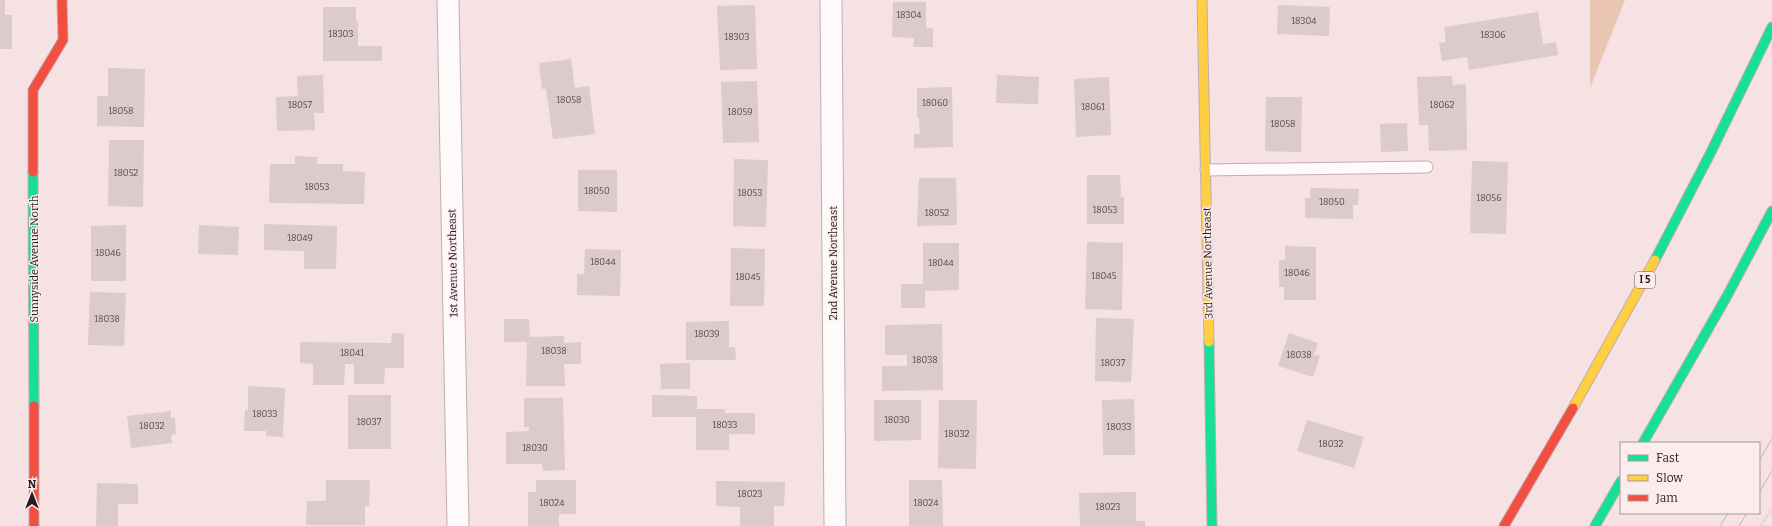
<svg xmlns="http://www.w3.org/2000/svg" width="1772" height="526" font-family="Bitter,serif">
  <rect width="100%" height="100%" fill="#f6e1e3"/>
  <!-- green -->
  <path fill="#eac6b3" d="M1590 0H1625L1590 88Z"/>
  <!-- building -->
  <path fill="#dbcbca" d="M0 0H5V15H12V49H0Z
    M893 2H926V28H933V47H913L914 38 892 37Z
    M755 5 757 69 720 70 717 6Z
    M1278 5 1330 7 1329 36 1277 34Z
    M323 7H356V21H358V46H382V61H323Z
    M1538 12 1543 44 1556 42 1558 55 1469 70 1467 57 1442 61 1439 43 1446 42 1444 27Z
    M571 59 575 88 589 86 595 134 553 139 546 89H542L539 63Z
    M108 68 145 69 144 127 97 126V96H108Z
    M323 75 324 113H314L315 130 277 131 276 97 298 96 297 76Z
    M997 75 1039 77 1038 104 996 103Z
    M1452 76 1453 85 1466 84 1467 150 1429 151 1428 125H1419L1417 77Z
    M1109 77 1111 135 1076 137 1074 79Z
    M757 81 759 142 723 143 721 82Z
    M952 87 953 147 914 148V134H920L919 118H917V88Z
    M1266 97H1302L1301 152 1265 151Z
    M1407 123 1408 151 1381 152 1380 124Z
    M109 140H144L143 207 108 206Z
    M295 156 317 157V164H343V171L365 172 364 204 269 203 270 164H295Z
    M734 159 768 160 766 227 733 226Z
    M1472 161 1508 162 1506 234 1470 233Z
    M578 170H617V212L578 211Z
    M1087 175H1120L1121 197H1124V224H1087Z
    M919 178H956L957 225 917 226Z
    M1310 188 1359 189 1358 205H1353V219L1305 218V198H1310Z
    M264 224 337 226 336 269H304V251L264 250Z
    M126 225V281H91V226Z
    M199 225 239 227 238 255 198 254Z
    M1087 242 1123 243 1122 310 1085 309Z
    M923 243H959V290L925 291V308H901V284H923Z
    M1285 246 1316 247V300H1284V287H1279V260H1285Z
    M731 248 765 249 764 306H730Z
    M585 249 621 250 620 296 577 295V274H584Z
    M90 292 126 293 124 346 88 345Z
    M1096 318 1134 319 1131 382 1095 381Z
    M504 319H529L530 337 564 336V343L581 342V364H564L565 386H526L527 342H504Z
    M729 321V347H735L736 360H686V322Z
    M942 324 943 390 882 391V366H907V355H885V325Z
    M392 333 404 334V368H385L384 384H354V364H345L344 385H313V364L300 363V342L391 343Z
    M1289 333 1318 343 1314 355 1320 356 1313 377 1278 366Z
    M690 363V389H661L660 364Z
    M248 386 285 388 283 437 266 436V431H244L245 410H248Z
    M348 395H391V449H348Z
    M652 395 697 396V409H725V413H755V434H729V450H696V417H652Z
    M524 398H563L565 470 543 471 542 464H506V432L529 431V427H524Z
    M1134 399 1135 455H1103L1102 400Z
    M874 400H921V440L874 441Z
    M939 400H977L976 469 938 468Z
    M171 411V418H175L176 434 171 435 172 443 131 448 127 416Z
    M1307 420 1364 437 1354 468 1297 451Z
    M326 480H370L369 506H365V525H306L307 501H326Z
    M536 480H576V514H559V526H528V492H536Z
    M909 480H942L943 526H909Z
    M716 481 785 482 784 506H774V526H740V507L716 506Z
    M97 483 138 484V504H118V526H96Z
    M1136 492V521H1145V526H1080L1079 493Z"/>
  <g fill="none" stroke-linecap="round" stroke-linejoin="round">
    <defs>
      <path id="lane" d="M1206 170 1427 167"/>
      <path id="street" d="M448 0 458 526
        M831 0 835 526"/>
      <path id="fast" d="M33 172 34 406
        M1655 260 1710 154 1772 27
        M1209 342 1212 526
        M1643 443 1727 296 1772 211
        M1595 526 1621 481"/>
      <path id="slow" d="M1202 0 1209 342
        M1573 408 1655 260"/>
      <path id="jam" d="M33 172V90L63 40 62 0
        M34 406V526
        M1504 526 1573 408"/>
    </defs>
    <!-- lane casing -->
    <use href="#lane" stroke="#beaeaf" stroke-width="13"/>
    <!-- street casing -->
    <use href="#street" stroke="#beaeaf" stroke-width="23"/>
    <!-- fast casing -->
    <use href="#fast" stroke="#beaeaf" stroke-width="11"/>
    <!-- slow casing -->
    <use href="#slow" stroke="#beaeaf" stroke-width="11"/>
    <!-- jam casing -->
    <use href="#jam" stroke="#beaeaf" stroke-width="11"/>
    <!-- path -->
    <path stroke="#dad4d5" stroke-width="2.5" stroke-dasharray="3 2" stroke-linecap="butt" d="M1761 526 1772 508"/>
    <!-- lane -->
    <use href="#lane" stroke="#fefafb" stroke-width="11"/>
    <!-- street -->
    <use href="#street" stroke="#fefafb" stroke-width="21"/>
    <!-- fast -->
    <use href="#fast" stroke="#16e098" stroke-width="9"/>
    <!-- slow -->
    <use href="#slow" stroke="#ffcf43" stroke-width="9"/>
    <!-- jam -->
    <use href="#jam" stroke="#f24e42" stroke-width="9"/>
    <!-- tram -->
    <path stroke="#bbb6b7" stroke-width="1" d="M1759 461 1772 439
      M1759 493 1772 471
      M1720 526 1728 513
      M1739 526 1747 513"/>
  </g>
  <g text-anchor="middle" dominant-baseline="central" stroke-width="3" stroke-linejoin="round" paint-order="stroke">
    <!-- number labels -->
    <g font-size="9" fill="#574a4a">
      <text x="909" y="15">18304</text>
      <text x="1304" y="21">18304</text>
      <text x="341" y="34">18303</text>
      <text x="1493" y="35">18306</text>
      <text x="737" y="37">18303</text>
      <text x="569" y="100">18058</text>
      <text x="935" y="103">18060</text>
      <text x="300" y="105">18057</text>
      <text x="1442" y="105">18062</text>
      <text x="1093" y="107">18061</text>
      <text x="121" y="111">18058</text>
      <text x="740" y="112">18059</text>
      <text x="1283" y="124">18058</text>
      <text x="126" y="173">18052</text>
      <text x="317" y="187">18053</text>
      <text x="597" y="191">18050</text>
      <text x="750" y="193">18053</text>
      <text x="1489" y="198">18056</text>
      <text x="1332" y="202">18050</text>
      <text x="1105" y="210">18053</text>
      <text x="937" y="213">18052</text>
      <text x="300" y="238">18049</text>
      <text x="108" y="253">18046</text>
      <text x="603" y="262">18044</text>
      <text x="941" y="263">18044</text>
      <text x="1297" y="273">18046</text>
      <text x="1104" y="276">18045</text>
      <text x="748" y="277">18045</text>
      <text x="107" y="319">18038</text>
      <text x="707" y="334">18039</text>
      <text x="554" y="351">18038</text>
      <text x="352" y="353">18041</text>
      <text x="1299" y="355">18038</text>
      <text x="925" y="360">18038</text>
      <text x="1113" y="363">18037</text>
      <text x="265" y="414">18033</text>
      <text x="897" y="420">18030</text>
      <text x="369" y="422">18037</text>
      <text x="725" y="425">18033</text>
      <text x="152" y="426">18032</text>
      <text x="1119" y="427">18033</text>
      <text x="957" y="434">18032</text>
      <text x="1331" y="444">18032</text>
      <text x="535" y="448">18030</text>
      <text x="750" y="494">18023</text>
      <text x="552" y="503">18024</text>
      <text x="926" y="503">18024</text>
      <text x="1108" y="507">18023</text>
    </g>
    <!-- shield labels -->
    <rect fill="#fbeced" stroke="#685a5b" stroke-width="1" x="1635" y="272" width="20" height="16" rx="3"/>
    <g font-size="10" font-weight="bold" fill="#291c1d">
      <text x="1645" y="280">I 5</text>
    </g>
    <!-- street labels -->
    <g font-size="11" fill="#291c1d" stroke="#fbeced">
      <text transform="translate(34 259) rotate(-90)">Sunnyside Avenue North</text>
      <text transform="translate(453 263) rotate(-91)">1st Avenue Northeast</text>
      <text transform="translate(833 263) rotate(-90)">2nd Avenue Northeast</text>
      <text transform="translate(1208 263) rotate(-91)">3rd Avenue Northeast</text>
    </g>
  </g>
  <!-- legend -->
  <rect x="1620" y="442" width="140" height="72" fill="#fbeced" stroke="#a7999a"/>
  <rect x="1628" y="455" width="20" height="6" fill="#16e098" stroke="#a7999a"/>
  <text x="1656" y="462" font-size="12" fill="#291c1d">Fast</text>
  <rect x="1628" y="475" width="20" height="6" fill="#ffcf43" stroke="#a7999a"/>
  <text x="1656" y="482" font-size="12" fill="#291c1d">Slow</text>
  <rect x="1628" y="495" width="20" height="6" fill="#f24e42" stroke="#a7999a"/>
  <text x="1656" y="502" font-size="12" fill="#291c1d">Jam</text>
  <!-- north arrow -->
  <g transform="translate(32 494)" stroke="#fbeced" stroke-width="3" paint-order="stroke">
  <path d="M0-3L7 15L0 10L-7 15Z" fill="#291c1d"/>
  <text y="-6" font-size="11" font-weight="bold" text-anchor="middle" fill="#291c1d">N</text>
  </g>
</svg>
